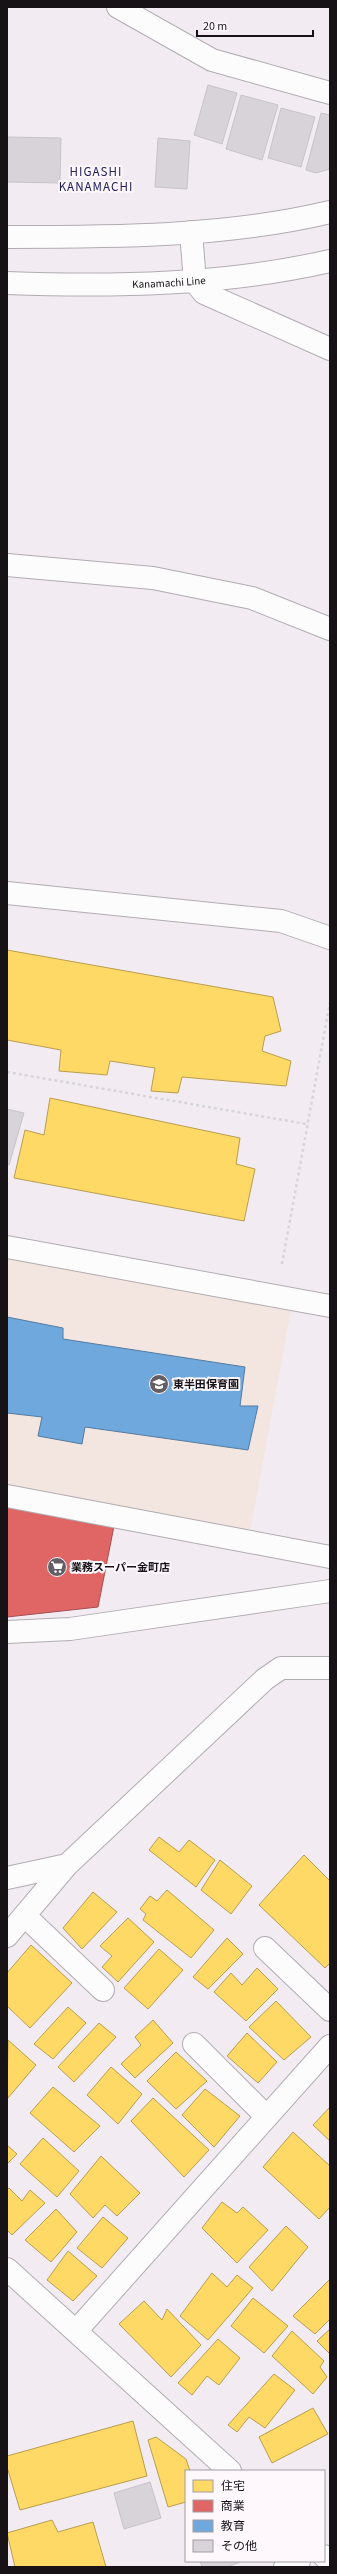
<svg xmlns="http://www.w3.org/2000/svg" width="337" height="2574" font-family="'Source Sans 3','Noto Sans JP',sans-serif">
  <rect width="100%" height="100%" fill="#f2ecf2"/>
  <!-- education -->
  <path fill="#f3e5df" d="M7 1257 291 1310 250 1532 7 1486Z"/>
  <!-- homes -->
  <path fill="#ffd966" stroke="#b99d4e" d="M7 950 273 997 281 1031 265 1036 262 1051 291 1061 286 1086 182 1077 178 1093 151 1091 155 1068 110 1061 107 1075 59 1071 61 1050 7 1040Z
    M50 1098 240 1138 236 1164 255 1169 244 1221 14 1178 25 1130 44 1135Z
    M159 1837 179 1852 189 1840 215 1860 196 1887 149 1850Z
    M304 1855 330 1881V1963L325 1968 259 1905Z
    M220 1860 252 1886 231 1914 201 1890Z
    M167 1890 214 1930 191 1958 143 1920 146 1914 140 1909 150 1896 157 1901Z
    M93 1892 117 1912 82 1949 63 1928Z
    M128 1918 154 1942 118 1982 102 1967 112 1956 100 1946Z
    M227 1938 243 1954 208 1989 193 1977Z
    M31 1945 72 1983 30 2028 7 2006V1973Z
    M159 1949 183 1970 148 2009 124 1988Z
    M257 1968 278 1989 246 2021 214 1992 231 1973 242 1985Z
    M276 2001 311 2037 284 2060 249 2027Z
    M68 2007 86 2023 53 2059 34 2044Z
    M153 2020 173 2043 135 2078 121 2064 141 2045 135 2037Z
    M99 2023 116 2037 74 2082 58 2067Z
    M247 2033 277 2062 258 2083 227 2056Z
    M8 2040 36 2065 8 2098 7 2097Z
    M176 2052 207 2081 176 2109 147 2081Z
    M111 2067 142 2094 118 2124 87 2095Z
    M53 2087 100 2126 74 2152 30 2113Z
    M205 2089 240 2116 214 2147 182 2115Z
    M153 2098 209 2150 184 2177 131 2121Z
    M330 2107V2141L313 2125Z
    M293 2132 330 2166V2207L319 2219 263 2167Z
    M43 2138 79 2171 57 2197 20 2164Z
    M7 2145 17 2154 7 2164Z
    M101 2156 140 2193 117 2216 105 2205 93 2218 70 2194Z
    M9 2188 22 2201 30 2190 45 2203 12 2235 7 2230V2190Z
    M222 2202 237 2213 243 2207 268 2230 237 2263 202 2228Z
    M56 2209 77 2232 51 2262 25 2240Z
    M103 2217 128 2238 102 2268 77 2248Z
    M286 2226 308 2247 272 2291 249 2267Z
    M68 2251 97 2276 73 2301 47 2280Z
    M212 2273 227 2287 237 2275 253 2288 208 2340 180 2316Z
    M330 2279V2319L315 2334 293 2316Z
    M253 2298 288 2326 264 2353 231 2326Z
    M144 2301 162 2320 167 2309 201 2345 171 2377 119 2324Z
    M330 2329V2354L317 2341Z
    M292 2331 324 2361 320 2367 327 2377 313 2394 272 2356Z
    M218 2339 240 2358 219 2385 207 2376 192 2395 178 2383Z
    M274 2374 295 2390 265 2428 249 2417 237 2432 228 2425Z
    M313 2408 328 2434 272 2463 259 2437Z
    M133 2421 147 2476 20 2510 7 2467V2456Z
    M156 2437 186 2459 190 2471H186V2502L168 2507 148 2440Z
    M52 2520 58 2532 93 2522 106 2567H15L7 2533Z"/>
  <!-- shops -->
  <path fill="#e06666" stroke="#a34d4e" d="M7 1506 114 1526 98 1607 7 1617Z"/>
  <!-- schools -->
  <path fill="#6fa8dc" stroke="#547ba1" d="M7 1317 63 1328V1339L245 1367 240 1406H258L248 1450 85 1427 82 1444 38 1436 42 1417 7 1413Z"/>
  <!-- building -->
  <path fill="#d8d3d8" stroke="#c8c3c8" d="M208 85 237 93 222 144 194 135Z
    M241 95 278 105 262 160 226 149Z
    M281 108 315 117 301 167 268 158Z
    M321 113 330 115V169L316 173 306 170Z
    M7 137 61 138 60 183 7 182Z
    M158 138 190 141 187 189 155 187Z
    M7 1109 24 1113 9 1165 7 1164Z
    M150 2482 161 2518 124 2529 114 2493Z
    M200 2561H243L227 2567H202Z"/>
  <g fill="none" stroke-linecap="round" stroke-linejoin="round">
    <defs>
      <path id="minor" d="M118 7 212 60 330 93
        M191 232 195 282 204 293 330 349
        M7 565 153 578 252 598 330 629
        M7 893 281 921 330 938
        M7 1247 330 1306
        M7 1496 330 1557
        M7 1632 70 1629 330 1591
        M7 1878 67 1865
        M25 1916 103 1990
        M7 1936 67 1865 265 1679 281 1668H330
        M265 1948 330 2010
        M194 2044 267 2117
        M7 2269 230 2471
        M76 2331 330 2046
        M324 2556 330 2561
        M285 2567 299 2561"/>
      <g id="major">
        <path d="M7 237C114 237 225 237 330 212"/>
        <path id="s1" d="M7 283C115 287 224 285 330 261"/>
      </g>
    </defs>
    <!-- minor casing -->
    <use href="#minor" stroke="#b1acb1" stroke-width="24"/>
    <!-- major casing -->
    <use href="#major" stroke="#b1acb1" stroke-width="24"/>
    <!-- path -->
    <path stroke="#d7d5d7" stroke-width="2.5" stroke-dasharray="3 3" stroke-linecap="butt" d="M7 1072 306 1124
      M282 1264 330 1002"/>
    <!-- minor -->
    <use href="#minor" stroke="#fdfcfd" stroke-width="22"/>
    <!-- major -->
    <use href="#major" stroke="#fdfcfd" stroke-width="22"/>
  </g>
  <!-- icons -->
  <defs>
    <symbol id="school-disc" viewBox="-11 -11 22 22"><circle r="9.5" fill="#635e63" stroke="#fef8fd"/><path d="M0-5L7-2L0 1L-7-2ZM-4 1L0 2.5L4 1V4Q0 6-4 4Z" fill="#fff"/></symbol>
    <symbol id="supermarket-disc" viewBox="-11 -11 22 22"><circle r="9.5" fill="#635e63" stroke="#fef8fd"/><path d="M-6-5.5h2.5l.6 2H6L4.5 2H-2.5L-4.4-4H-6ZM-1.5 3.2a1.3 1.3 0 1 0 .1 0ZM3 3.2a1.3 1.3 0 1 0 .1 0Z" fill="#fff"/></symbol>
  </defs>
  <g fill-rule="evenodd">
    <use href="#school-disc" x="148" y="1373" width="22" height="22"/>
    <use href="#supermarket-disc" x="46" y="1556" width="22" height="22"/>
  </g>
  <g text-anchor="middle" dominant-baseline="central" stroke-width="4" stroke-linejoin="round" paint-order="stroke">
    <!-- street labels -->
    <g font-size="11" fill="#161216" stroke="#fef8fd">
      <text stroke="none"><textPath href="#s1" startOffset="162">Kanamachi Line</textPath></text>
    </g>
    <!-- poi labels -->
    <g font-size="11" font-weight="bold" fill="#161216" stroke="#fef8fd" text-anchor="start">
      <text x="173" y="1384">東半田保育園</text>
      <text x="71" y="1567">業務スーパー金町店</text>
    </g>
    <!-- quarter labels -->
    <g font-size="13" letter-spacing="1" fill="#25235d" stroke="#fef8fd">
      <text x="96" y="172">HIGASHI<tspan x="96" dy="15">KANAMACHI</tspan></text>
    </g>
  </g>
  <!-- border -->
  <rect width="337" height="2574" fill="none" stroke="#161216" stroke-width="16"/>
  <!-- legend -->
  <rect x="185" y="2470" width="140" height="92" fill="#fef8fd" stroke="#a19ca1"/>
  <rect x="193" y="2480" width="20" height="12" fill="#ffd966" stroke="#a19ca1"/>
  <text x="221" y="2490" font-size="12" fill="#161216">住宅</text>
  <rect x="193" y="2500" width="20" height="12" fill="#e06666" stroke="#a19ca1"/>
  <text x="221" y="2510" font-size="12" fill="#161216">商業</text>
  <rect x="193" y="2520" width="20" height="12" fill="#6fa8dc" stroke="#a19ca1"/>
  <text x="221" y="2530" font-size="12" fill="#161216">教育</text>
  <rect x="193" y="2540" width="20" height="12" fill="#d8d3d8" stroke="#a19ca1"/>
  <text x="221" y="2550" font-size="12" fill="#161216">その他</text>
  <!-- scale -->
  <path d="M197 30v6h116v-6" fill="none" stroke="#161216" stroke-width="2"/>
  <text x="203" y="30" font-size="12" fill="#161216" stroke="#fef8fd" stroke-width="3" paint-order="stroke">20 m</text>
</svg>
